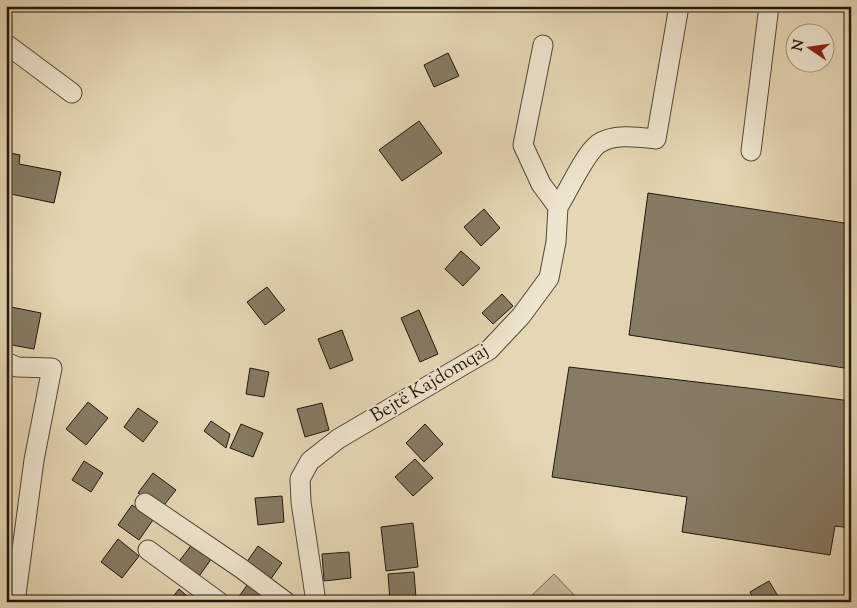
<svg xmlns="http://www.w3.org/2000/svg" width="857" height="608" font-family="'Sorts Mill Goudy',serif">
  <rect width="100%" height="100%" fill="#e5d7b4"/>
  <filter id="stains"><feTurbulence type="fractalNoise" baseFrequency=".004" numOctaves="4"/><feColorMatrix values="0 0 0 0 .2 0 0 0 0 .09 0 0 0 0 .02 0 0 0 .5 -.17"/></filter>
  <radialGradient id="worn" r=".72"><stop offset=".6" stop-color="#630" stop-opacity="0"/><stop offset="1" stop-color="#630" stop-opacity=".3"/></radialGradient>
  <!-- green -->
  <path fill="#c4b698" stroke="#726652" d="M554 574 579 600 576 602H525Z"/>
  <!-- building -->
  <path fill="#867b64" stroke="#20170d" d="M448 53 459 76 434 87 424 65Z
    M419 121 442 153 402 181 379 150Z
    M6 152 20 155 19 164 61 172 54 203 6 193Z
    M648 193 851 224V369L629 335Z
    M484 209 500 228 481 246 464 227Z
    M461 251 480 268 463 286 445 269Z
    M267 287 285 310 265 325 247 302Z
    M502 294 513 306 493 324 482 313Z
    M6 306 41 313 34 349 6 344Z
    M419 310 438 354 420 362 401 318Z
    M342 330 353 360 330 369 318 339Z
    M569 367 756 389 851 401V528L835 526 830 555 682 532 687 497 552 477Z
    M250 368 269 372 264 397 246 394Z
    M88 402 108 418 86 445 66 429Z
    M322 403 329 430 305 437 297 409Z
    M138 408 158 422 143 442 124 427Z
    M211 421 230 434 226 448 204 431Z
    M241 424 263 433 253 457 230 448Z
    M425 424 443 444 424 462 406 443Z
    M415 459 433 478 413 496 395 477Z
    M84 461 103 473 91 492 72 480Z
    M153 473 176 490 161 509 138 493Z
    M282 496 284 522 258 525 255 498Z
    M132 505 153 520 139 540 118 525Z
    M413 523 418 567 386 571 381 527Z
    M118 539 139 556 122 578 101 562Z
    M193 543 212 558 197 579 177 564Z
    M258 546 282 563 268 583 244 566Z
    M349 552 351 578 324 581 322 554Z
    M414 572 416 598 390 601 388 574Z
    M769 581 779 598 774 602H756L750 592Z
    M248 584 271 599 269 602H235Z
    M179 589 194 602H169Z"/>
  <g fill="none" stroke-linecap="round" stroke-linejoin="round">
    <defs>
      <path id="minor" d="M6 44 72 93
        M751 151 769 6
        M558 207C569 190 584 155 598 144 613 133 639 137 656 139L679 6
        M6 362 17 367 52 368 34 460 15 602
        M145 503 242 569 286 602
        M148 550 219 602
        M316 602 301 502 300 479 310 461 338 439 489 350 521 316 549 278 556 242 558 207 541 184 523 145 543 45"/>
    </defs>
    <!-- minor casing -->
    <use href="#minor" stroke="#514737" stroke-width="21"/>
    <!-- minor -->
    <use href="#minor" stroke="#eee5ce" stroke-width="19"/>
  </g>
  <g text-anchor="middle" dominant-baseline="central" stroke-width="4" stroke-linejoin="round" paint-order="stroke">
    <!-- street labels -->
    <g font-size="19" fill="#20170d" stroke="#eee5ce">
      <text transform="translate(430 384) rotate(-31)">Bejtë Kajdomqaj</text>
    </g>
  </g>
  <!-- margin -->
  <rect width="857" height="608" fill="none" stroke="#e5d7b4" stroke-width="25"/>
  <rect x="8" y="8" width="842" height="593" fill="none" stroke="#20170d" stroke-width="2.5"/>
  <rect x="12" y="12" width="832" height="583" fill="none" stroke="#20170d"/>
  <!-- north arrow -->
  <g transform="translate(810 48) rotate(283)"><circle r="24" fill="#eee5ce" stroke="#9c9381"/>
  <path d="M0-4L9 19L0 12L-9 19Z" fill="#8f2418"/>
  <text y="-8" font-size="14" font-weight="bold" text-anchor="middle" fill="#20170d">N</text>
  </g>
  <rect width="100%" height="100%" filter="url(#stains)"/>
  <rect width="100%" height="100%" fill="url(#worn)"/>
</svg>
